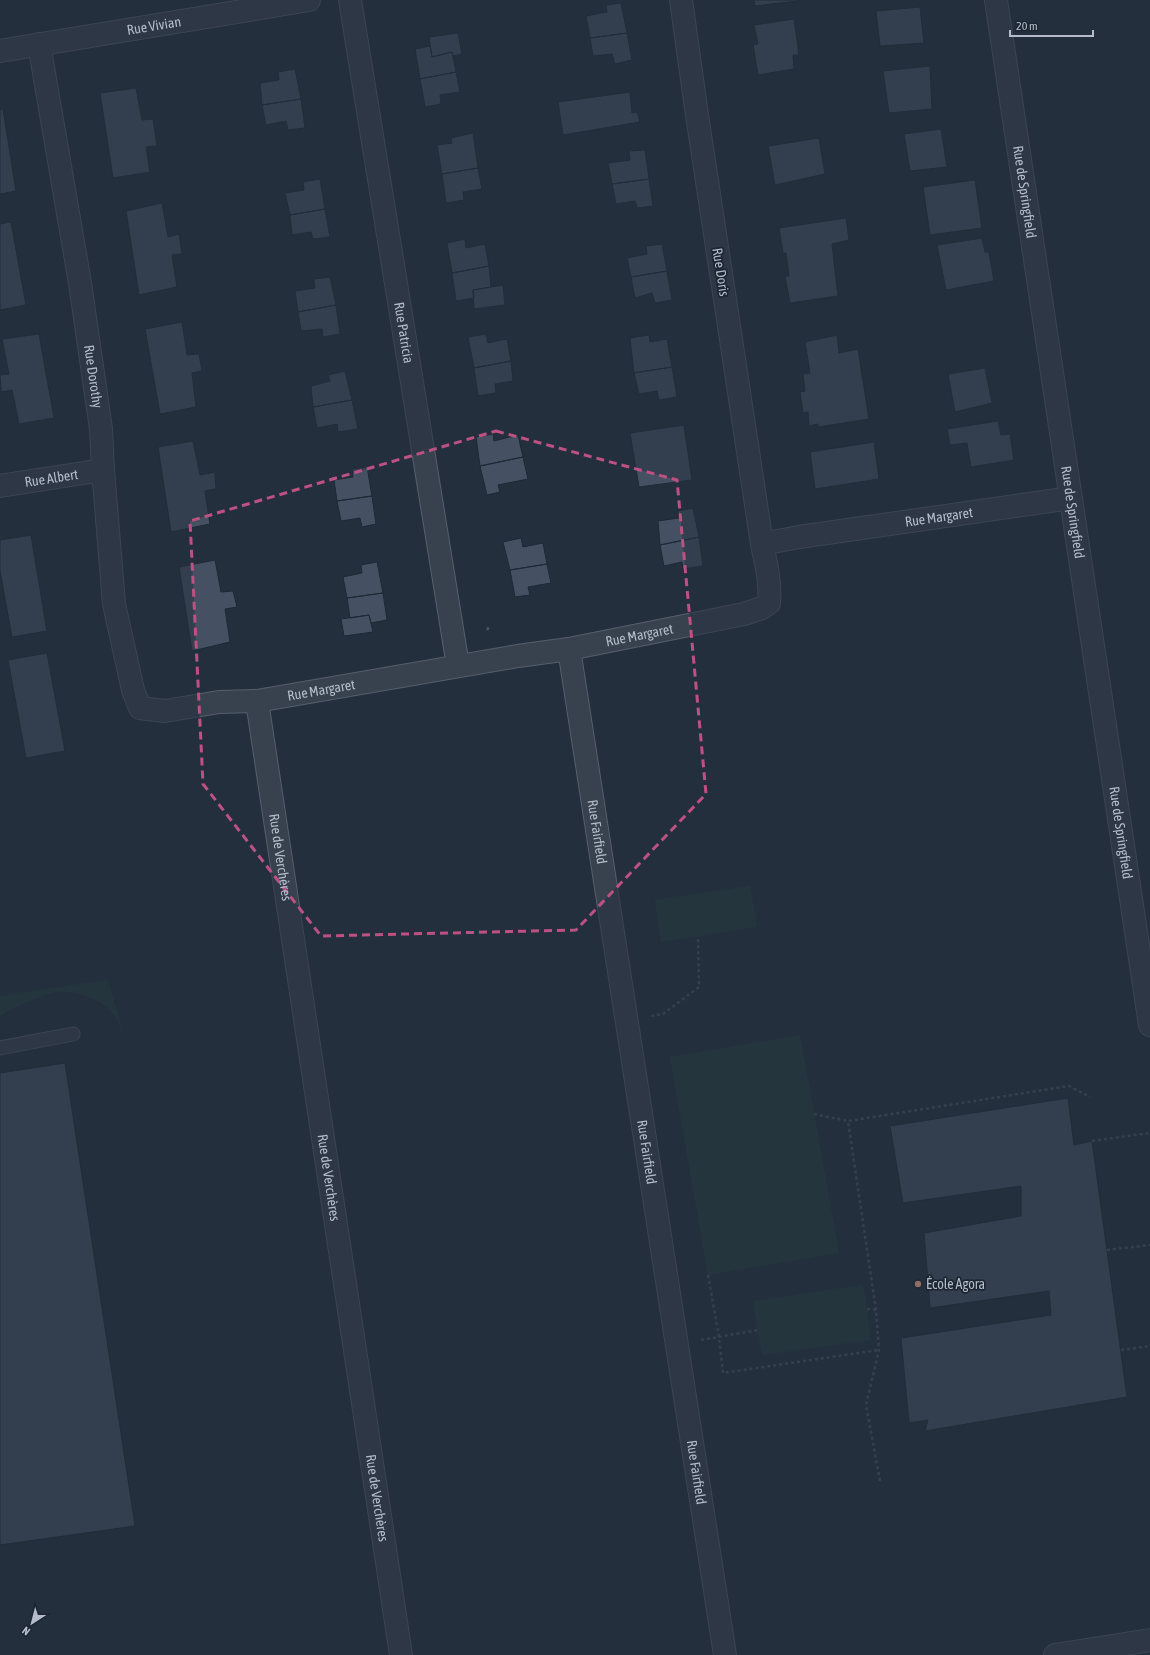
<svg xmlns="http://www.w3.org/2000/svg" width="1150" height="1655" font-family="'Asap Condensed',sans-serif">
  <rect width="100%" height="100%" fill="#242f3e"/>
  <!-- green -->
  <path fill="#263c3f" d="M750 886 757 927 661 942 655 900Z
    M108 980 123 1033C121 1028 119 1023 117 1019 105 999 73 988 51 993 44 995 37 998 30 1001 20 1005 9 1009 0 1016V996Z
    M800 1035 839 1253 708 1275 670 1057Z
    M863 1285 871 1340 762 1355 753 1301Z"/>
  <!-- building -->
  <path fill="#455162" stroke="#1f2835" d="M754 0H797L798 1 755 6Z
    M621 3 627 33 590 38 586 16 607 12 606 5Z
    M920 7 924 43 880 46 876 11Z
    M794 19 799 55H793L794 69 758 75 753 45 758 44 754 25Z
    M458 33 462 54 453 56 452 52 432 57 429 37Z
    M627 33 632 60 615 64 612 54 593 56 590 38Z
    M430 46 432 57 452 52 456 72 420 79 415 49Z
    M930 66 932 109 889 113 883 71Z
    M295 69 301 99 262 105 260 83 279 80 278 72Z
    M456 72 460 92 440 95 441 104 425 107 420 79Z
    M136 88 142 120 153 119 157 146 146 147 150 172 113 178 100 93Z
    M630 92 632 113 637 112 640 122 563 135 558 102Z
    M301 99 305 128 288 130 286 121 266 125 262 105Z
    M0 109H3L16 191 0 194Z
    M941 129 947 167 910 171 904 134Z
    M473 133 478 168 442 174 437 145 452 143 451 138Z
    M819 138 825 174 775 185 768 146Z
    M645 150 649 179 612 184 608 163 630 160 629 151Z
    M478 168 482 189 463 192 464 200 446 203 442 174Z
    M320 179 325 209 290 215 285 193 304 190 303 182Z
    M649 179 653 206 637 208 635 201 616 204 612 184Z
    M975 180 982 228 930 235 923 187Z
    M162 203 168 237 179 234 182 254 172 255 177 287 139 295 126 211Z
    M325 209 330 237 313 239 311 232 292 235 290 215Z
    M846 218 849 240 832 244 838 296 790 303 785 276H789L786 253H783L779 228Z
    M11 222 26 305 0 310V224Z
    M982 238 985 252H989L994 281 946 290 937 245Z
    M465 239 466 248 485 244 489 266 452 273 447 243Z
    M662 244 667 271 631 277 627 258 647 254 646 246Z
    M489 266 491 287 473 290 474 298 456 301 452 273Z
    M667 271 672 300 655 303 652 293 635 298 631 277Z
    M330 277 336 305 298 312 295 291 315 288 314 279Z
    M503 285 505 305 474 309 473 290Z
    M336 305 340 334 323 337 322 329 301 331 298 312Z
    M182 322 187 355 199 354 202 371 192 373 196 407 160 414 145 329Z
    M39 334 54 418 19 424 12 390 1 392 0 375 9 374 2 339Z
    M486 334 488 343 507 339 511 361 474 368 468 337Z
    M649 335 650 342 667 339 672 367 634 373 630 338Z
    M837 335 839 353 858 349 869 419 818 427V424L809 426 808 412 803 413 800 392 805 391 803 374 810 373 805 342Z
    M511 361 513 381 495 384 496 393 478 396 474 368Z
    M672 367 677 397 659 400 657 391 639 394 634 373Z
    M985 368 992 403 955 412 948 374Z
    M345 371 352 400 313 407 311 386 330 381 328 375Z
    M352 400 358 429 338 432 337 424 317 428 313 407Z
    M998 421 1001 435 1010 434 1014 460 971 467 967 443 950 445 947 429Z
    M684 425 692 480 639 487 630 433Z
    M493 434 494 441 518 435 523 457 480 466 476 437Z
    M193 441 200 475 215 472 216 489 205 491 210 524 171 532 158 447Z
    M874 442 879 479 815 489 810 452Z
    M523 457 528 479 498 485 500 492 487 495 480 466Z
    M367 467 372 496 337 501 334 480 353 477 352 469Z
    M372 496 376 524 362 527 360 518 341 521 337 501Z
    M693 508 699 537 660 545 658 521 679 518 678 511Z
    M31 535 47 631 12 637 0 571V540Z
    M699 537 703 566 683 569 682 562 664 566 660 545Z
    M521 538 523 547 543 543 547 564 510 570 503 542Z
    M215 560 221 592 233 591 237 607 225 609 230 642 192 651 179 567Z
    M377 562 383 593 347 598 343 577 362 573 361 565Z
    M547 564 551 583 528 587 530 595 515 597 510 570Z
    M383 593 387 620 371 623 369 615 350 618 347 598Z
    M369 615 373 632 344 636 341 619Z
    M47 653 65 751 26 758 8 660Z
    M65 1063 135 1526 0 1545V1073Z
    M1068 1098 1074 1145 1092 1141 1127 1397 925 1431 928 1420 909 1423 901 1338 1051 1315 1049 1291 930 1308 924 1233 1021 1216V1186L903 1203 890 1126Z"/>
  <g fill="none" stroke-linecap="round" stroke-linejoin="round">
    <defs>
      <path id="lane" d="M0 1048 73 1034"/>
      <g id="street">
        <path id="s1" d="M350 0 458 666"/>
        <path id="s2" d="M996 0 1150 1025"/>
        <path id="s3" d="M39 44 80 283 101 429 103 470 114 604 133 690 140 708 165 711 219 702 257 701 518 656 569 649 744 614 762 608 769 603C771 583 766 564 762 544L697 115 681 0"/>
        <path id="s4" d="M0 51 309 0"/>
        <path id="s5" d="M0 486 103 470"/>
        <path id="s6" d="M762 544 799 537 1071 498"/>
        <path id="s7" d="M569 649 725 1655"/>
        <path id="s8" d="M257 701 401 1655"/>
        <path d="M1055 1655 1150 1640"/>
      </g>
    </defs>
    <!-- lane casing -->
    <use href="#lane" stroke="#565f6c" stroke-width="15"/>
    <!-- street casing -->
    <use href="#street" stroke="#565f6c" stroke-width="24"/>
    <!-- path -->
    <path stroke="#44595c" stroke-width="2.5" stroke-dasharray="3 3" stroke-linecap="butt" d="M487 630 489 627
      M651 1016 663 1014 699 987 698 936
      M814 1114 848 1121
      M1092 1141 1150 1133
      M1107 1250 1150 1245
      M708 1275 719 1337 723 1373 879 1350
      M867 1309 876 1310 879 1350 866 1405 880 1481
      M876 1310 848 1121 1069 1086 1090 1097
      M701 1340 758 1330
      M1121 1350 1150 1346"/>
    <!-- lane -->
    <use href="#lane" stroke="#38414e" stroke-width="13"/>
    <!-- street -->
    <use href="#street" stroke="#38414e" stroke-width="22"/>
  </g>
  <!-- marked area -->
  <path d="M0 0H1150V1655H0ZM496 431 677 480 706 794 576 930 321 936 203 784 190 521Z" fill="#242f3e" fill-opacity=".55" fill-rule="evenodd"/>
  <path fill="none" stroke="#bd5182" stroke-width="3" stroke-dasharray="8 5" stroke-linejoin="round" d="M496 431 677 480 706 794 576 930 321 936 203 784 190 521Z"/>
  <!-- markers -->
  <circle fill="#8d6e63" stroke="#1d2633" stroke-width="1.5" cx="918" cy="1284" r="4"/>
  <g text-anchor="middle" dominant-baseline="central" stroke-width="3.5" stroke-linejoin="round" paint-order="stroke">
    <!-- street labels -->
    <g font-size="14" fill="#b4bcc9" stroke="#1d2633">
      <text stroke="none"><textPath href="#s4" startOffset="156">Rue Vivian</textPath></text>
      <text stroke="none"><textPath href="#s2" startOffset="194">Rue de Springfield</textPath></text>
      <text transform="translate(721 272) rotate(81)">Rue Doris</text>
      <text stroke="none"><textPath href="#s1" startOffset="337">Rue Patricia</textPath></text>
      <text stroke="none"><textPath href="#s3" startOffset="337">Rue Dorothy</textPath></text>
      <text stroke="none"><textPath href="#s5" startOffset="52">Rue Albert</textPath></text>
      <text stroke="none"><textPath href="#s2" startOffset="518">Rue de Springfield</textPath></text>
      <text stroke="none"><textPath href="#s6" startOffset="179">Rue Margaret</textPath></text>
      <text stroke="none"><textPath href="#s3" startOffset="1179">Rue Margaret</textPath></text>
      <text stroke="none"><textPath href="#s3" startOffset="856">Rue Margaret</textPath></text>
      <text stroke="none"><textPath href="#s7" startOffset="185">Rue Fairfield</textPath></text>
      <text stroke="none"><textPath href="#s2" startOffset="842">Rue de Springfield</textPath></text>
      <text stroke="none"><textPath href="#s8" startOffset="158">Rue de Verchères</textPath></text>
      <text stroke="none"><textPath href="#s7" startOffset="509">Rue Fairfield</textPath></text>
      <text stroke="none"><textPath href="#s8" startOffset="482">Rue de Verchères</textPath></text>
      <text stroke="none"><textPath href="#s7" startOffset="833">Rue Fairfield</textPath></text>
      <text stroke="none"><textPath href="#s8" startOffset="806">Rue de Verchères</textPath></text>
    </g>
    <!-- poi labels -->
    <g font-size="14" fill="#b4bcc9" stroke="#1d2633" text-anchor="start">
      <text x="926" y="1284">École Agora</text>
    </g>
  </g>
  <!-- north arrow -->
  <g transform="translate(32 1623) rotate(216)" stroke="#1d2633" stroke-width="3" paint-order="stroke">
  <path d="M0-3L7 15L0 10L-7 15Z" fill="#b4bcc9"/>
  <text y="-6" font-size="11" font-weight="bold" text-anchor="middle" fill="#b4bcc9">N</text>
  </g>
  <!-- scale -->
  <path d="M1010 30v6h83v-6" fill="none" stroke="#b4bcc9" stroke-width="2"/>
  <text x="1016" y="30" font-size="12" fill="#b4bcc9" stroke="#1d2633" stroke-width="3" paint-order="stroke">20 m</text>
</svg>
